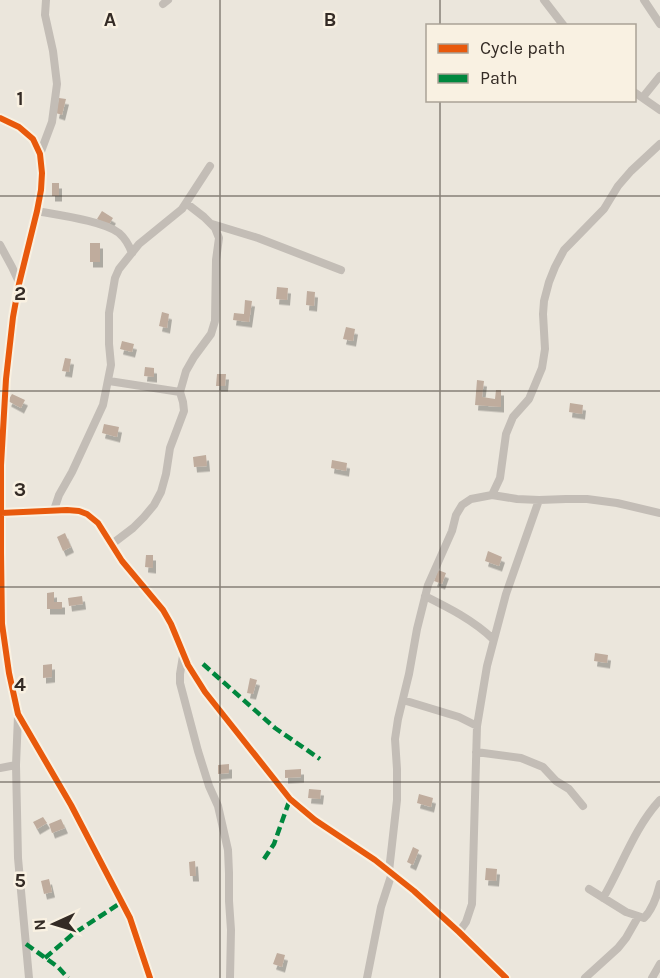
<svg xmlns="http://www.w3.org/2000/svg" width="660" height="978" font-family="Karla,sans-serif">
  <defs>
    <filter id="shadow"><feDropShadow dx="3" dy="5.5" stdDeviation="0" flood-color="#0004"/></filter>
  </defs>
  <rect width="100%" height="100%" fill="#ebe6dc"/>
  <!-- building -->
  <path fill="#bfac9d" filter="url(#shadow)" d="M59 98 66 99 62 115 56 113Z
    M52 183H59V196H52Z
    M102 211 113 218 108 226 97 219Z
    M90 243H100V262H90Z
    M277 287 288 288 287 300 276 299Z
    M307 291 315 292 314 306 306 305Z
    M245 300 252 301 249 322 233 320 234 313 244 314Z
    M162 312 169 314 167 328 159 326Z
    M346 327 355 329 353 341 343 339Z
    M122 341 134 344 132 352 120 349Z
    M65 358 71 359 69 372 62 371Z
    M145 367 154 368V377L144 376Z
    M217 374H226L225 386H216Z
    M477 380 484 381 482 397 495 399 496 390H501V407L475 405Z
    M12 394 25 400 21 408 8 401Z
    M570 403 583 405 582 414 569 412Z
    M104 424 119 427 117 437 102 433Z
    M206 455 207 466 194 467 193 457Z
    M332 460 347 463 346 471 331 468Z
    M65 533 71 547 63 551 57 537Z
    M488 551 502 557 499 566 485 561Z
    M146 555H153V568L145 567Z
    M438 570 446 573 442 584 434 581Z
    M54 592V602H62V609H47V593Z
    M82 596 83 604 69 606 68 598Z
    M595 653 608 655 607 663 594 661Z
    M52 664V677L43 678V665Z
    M250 678 257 680 253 694 247 693Z
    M229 764V773L218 774V765Z
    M301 769V777L285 778V770Z
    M309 789 321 790 320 799 308 798Z
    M419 794 433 798 431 807 417 803Z
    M43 817 47 823 37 829 33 822Z
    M61 819 65 828 52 833 49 824Z
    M413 847 419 850 413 865 407 862Z
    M195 861 196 876H190L189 862Z
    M486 868 497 869 496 881 485 880Z
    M49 879 52 892 44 894 41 881Z
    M277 953 285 955 282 967 273 964Z"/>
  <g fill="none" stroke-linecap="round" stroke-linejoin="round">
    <!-- minor -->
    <path stroke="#c3bdb6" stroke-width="8" d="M544 0 564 26
      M644 0 660 24
      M163 4 168 0
      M634 92 660 110
      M643 97 660 76
      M0 118 19 127 33 139 40 154 42 173 41 190 37 211 19 284 13 317 6 379 1 465V553L2 624 9 673 18 714 71 805 130 918 150 978
      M40 154 52 122 57 84 53 51 45 15 46 0
      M37 211C58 215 104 221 119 233 126 239 129 245 132 253
      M212 224 258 238 341 270
      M0 245 12 267 19 282
      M109 381 180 392
      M492 495 500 478 506 434 513 417 529 399 542 368 545 349 543 314 544 301 549 282 555 267 564 250 604 209 618 186 631 171 660 144
      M54 510 59 495 72 472 103 405 111 365 109 344V313L115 278 119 269 139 244 182 209 210 166
      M1 513 67 510 79 511 87 514 98 523 122 561 163 610 171 624 188 665 205 692 290 799 315 820 375 860 414 891 459 932 506 978
      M112 544 133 528 144 517 154 505 161 492 166 474 170 448 184 411 183 402 180 392 186 371 194 357 211 334 215 321 216 260 219 238 215 228 204 217 186 203
      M425 596C449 608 473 620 493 639
      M183 656 180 674V683L198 751 209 786 218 806 228 850 229 873V901L231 930 230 978
      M403 700 459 717 477 726
      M18 716 16 765 18 858 29 978
      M476 752 521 758 543 767 556 781 569 789 583 806
      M0 768 16 765
      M389 871 397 800V769L395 739 398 719 409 674 417 629 428 585 452 531 456 515 462 505 471 499 492 495 517 499 539 500 566 499H587L617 503 660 513
      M589 889 626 912 644 918C653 909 657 896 660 884
      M603 898C622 866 634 828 660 800
      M459 932 466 922 472 904 477 726 487 666 506 594 539 500
      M367 978 381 907 392 873
      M585 978 618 948 626 938 638 917
      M652 978 660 964"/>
    <!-- quiet -->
    <path stroke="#00873e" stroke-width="4.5" stroke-dasharray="9 4.5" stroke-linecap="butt" d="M203 664 275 728 320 759
      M264 859 274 844 290 799
      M26 944 58 967 68 978
      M45 958 73 934 122 902"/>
    <defs>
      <path id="cycleway" d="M0 118 19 127 33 139 40 154 42 173 41 190 37 211 19 284 13 317 6 379 1 465V553L2 624 9 673 18 714 71 805 130 918 150 978
        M1 513 67 510 79 511 87 514 98 523 122 561 163 610 171 624 188 665 205 692 290 799 315 820 375 860 414 891 459 932 506 978"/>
    </defs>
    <!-- cycleway casing -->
    <use href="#cycleway" stroke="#f9f1e2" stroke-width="10"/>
    <!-- cycleway -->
    <use href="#cycleway" stroke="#e8590c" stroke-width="6"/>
  </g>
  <!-- grid -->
  <path fill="none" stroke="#342b25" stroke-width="1.5" stroke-opacity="0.55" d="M220 0V978M440 0V26M440 100V978M0 196H660M0 391H660M0 587H660M0 782H660"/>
  <g font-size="20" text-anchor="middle" font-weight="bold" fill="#342b25" stroke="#f9f1e2" stroke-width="5" stroke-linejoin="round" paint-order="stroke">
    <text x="110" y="26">A</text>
    <text x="330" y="26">B</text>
    <text x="20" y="105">1</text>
    <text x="20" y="300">2</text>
    <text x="20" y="496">3</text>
    <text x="20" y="691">4</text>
    <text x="20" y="887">5</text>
  </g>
  <!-- legend -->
  <rect x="426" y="24" width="210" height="78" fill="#f9f1e2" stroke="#aaa296" stroke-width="1.5"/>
  <rect x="438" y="44" width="30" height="9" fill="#e8590c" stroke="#aaa296" stroke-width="1.5"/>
  <text x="480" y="54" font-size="18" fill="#342b25">Cycle path</text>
  <rect x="438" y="74" width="30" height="9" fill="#00873e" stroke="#aaa296" stroke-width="1.5"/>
  <text x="480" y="84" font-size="18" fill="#342b25">Path</text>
  <!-- north arrow -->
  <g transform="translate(54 924) rotate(266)" stroke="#f9f1e2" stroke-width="4.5" paint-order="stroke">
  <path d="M0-4.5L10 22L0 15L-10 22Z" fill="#342b25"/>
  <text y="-9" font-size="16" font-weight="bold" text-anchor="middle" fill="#342b25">N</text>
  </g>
</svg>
